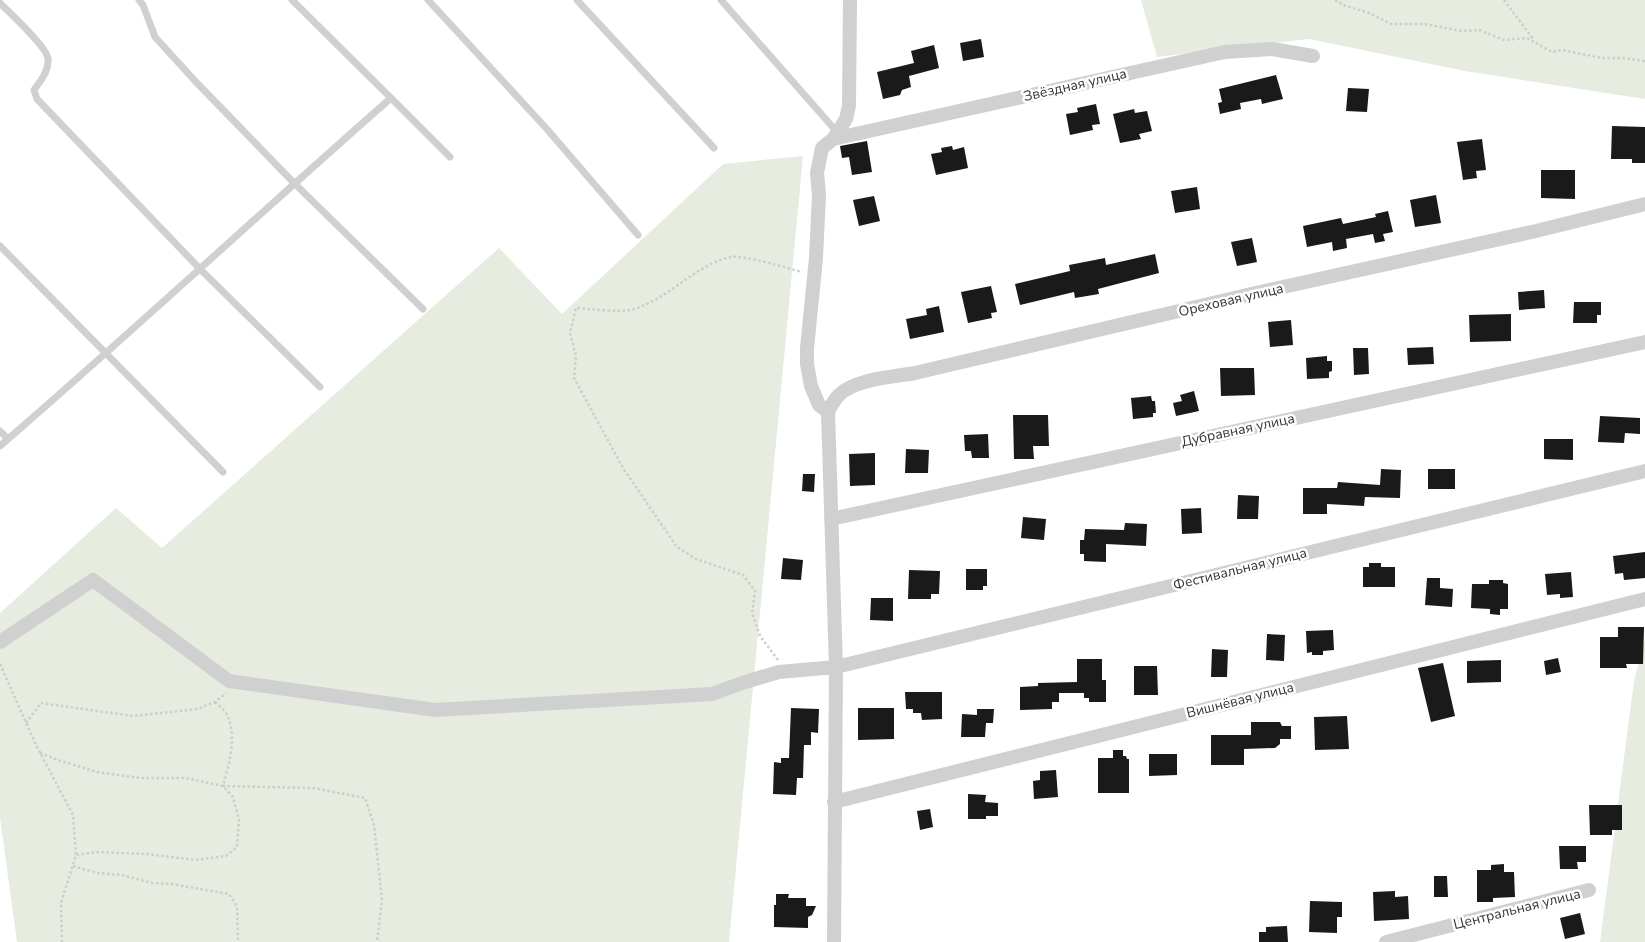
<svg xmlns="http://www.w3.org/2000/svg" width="1645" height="942" font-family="'Nunito Sans',sans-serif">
  <rect width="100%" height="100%" fill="#fff"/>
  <!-- green -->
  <path fill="#e6ecdf" d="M1141 0H1645V99L1465 71 1309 39 1157 57Z
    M803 156 729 942H17L0 818V613L116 508 162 548 499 248 562 314 723 164Z
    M1645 639V942H1600L1634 681Z"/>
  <!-- building -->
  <path fill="#1a1a1a" d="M981 39 984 57 963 61 960 43Z
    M934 45 939 68 909 76 911 87 902 90 900 95 883 99 877 72 914 63 911 51Z
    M1276 75 1283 99 1262 104 1261 99 1240 103 1241 109 1220 114 1218 103 1222 102 1219 89Z
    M1348 88 1369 89 1367 112 1346 111Z
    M1096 104 1100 124 1092 125 1093 130 1070 135 1066 114 1078 112 1077 108Z
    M1134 109 1135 113 1147 111 1152 131 1139 134 1141 139 1120 143 1113 114Z
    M1612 126 1645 127V163H1632V159H1611Z
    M1482 139 1486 170 1476 171 1477 178 1463 180 1457 142Z
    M867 141 872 172 852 175 849 157 842 158 840 146Z
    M952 146 953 150 964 147 968 168 936 175 931 154 942 152 941 148Z
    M1541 170H1575V199L1541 198Z
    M1197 187 1200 209 1175 213 1171 191Z
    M1436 195 1441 223 1415 227 1410 200Z
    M874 196 880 221 859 226 853 200Z
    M1388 211 1393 232 1383 234 1385 241 1375 243 1373 234 1346 239 1347 248 1333 251 1332 242 1307 247 1303 226 1341 218 1343 224 1376 217 1375 214Z
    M1252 238 1257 262 1237 266 1231 242Z
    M1155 254 1159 273 1098 289 1099 294 1075 298 1074 292 1020 305 1015 284 1070 271 1069 265 1105 258 1106 265Z
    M991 286 997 312 991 313 992 318 968 323 961 292Z
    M1544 290 1545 308 1519 310 1518 292Z
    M1574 302H1601V315H1597V323H1573Z
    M939 306 944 332 910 339 906 319 927 315 926 309Z
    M1511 314V341L1470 342 1469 315Z
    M1291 320 1293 345 1270 347 1268 322Z
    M1433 347 1434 364 1408 365 1407 348Z
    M1353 348H1368L1369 374 1354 375Z
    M1327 356V361H1332V371L1329 372V378L1307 379 1306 358Z
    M1220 368H1254L1255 395 1221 396Z
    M1194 391 1199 411 1176 416 1173 403 1182 401 1180 395Z
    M1151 396 1152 401H1155L1156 413H1153V417L1133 419 1131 398Z
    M1013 415H1048L1049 446H1033L1034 459H1014Z
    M1600 416 1640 418V434L1625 433 1624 443 1598 442Z
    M988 434 989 458H972L971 451H965L964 435Z
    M1544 439H1573V460L1544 459Z
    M906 449 929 450 928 473H905Z
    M875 453V485L850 486 849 454Z
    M1381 469 1401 470 1400 498 1365 497 1364 506 1327 504V514H1303V488H1337L1338 482 1380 485Z
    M1428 469H1455V489H1428Z
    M803 474H815L814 492 802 491Z
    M1238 495 1259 496 1258 519H1237Z
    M1201 508 1202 533 1182 534 1181 509Z
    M1023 517 1046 519 1044 540 1021 538Z
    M1125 523 1147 524 1146 546 1106 544V562L1084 561V554H1080V540H1084L1085 529 1124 530Z
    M1645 552V578L1624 580 1623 573 1615 574 1613 556Z
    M783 558 803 560 801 580 781 579Z
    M1369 563H1381V567H1395V587H1363V567H1369Z
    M966 569H987V586H983V590H966Z
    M909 570 940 571 939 594H931V599H908Z
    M1571 572 1573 597 1560 598V594L1547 595 1545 574Z
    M1427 578H1440V588L1453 589 1452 607 1425 605Z
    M1489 580H1503V583L1508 584V609H1500V615L1490 614V609L1471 608 1472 584H1489Z
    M871 598H893V621L870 620Z
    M1618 627H1644L1643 664H1626L1627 668H1600V637H1618Z
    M1333 630 1334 650 1323 651V655H1312V652L1307 653 1306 631Z
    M1267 634 1285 635 1284 661 1266 660Z
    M1212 649 1228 650 1227 677H1211Z
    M1558 658 1561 672 1546 675 1544 661Z
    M1077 659H1102V680H1106V702H1089V698H1084V693H1059V702H1052V709L1020 710V687L1038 686V683L1077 682Z
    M1501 660V682L1467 683V661Z
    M1443 663 1455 716 1431 722 1418 668Z
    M1134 666H1157L1158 695H1134Z
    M905 692H942V719L922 720 921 713H913V709H906Z
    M791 708 819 709 818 733 811 732V745H804L803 778H797L796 795 773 794 774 762 781 763V758H789Z
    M858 708H894V739L858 740Z
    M977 709H994L993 723H986L985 737H961L962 714 977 715Z
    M1347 716 1349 749 1315 750 1314 717Z
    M1251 722H1280L1282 726H1291V739H1280V744L1275 748 1244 749V765H1211V735H1251Z
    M1113 750H1123V756H1126L1127 759H1129V793H1098V758H1113Z
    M1149 754H1177V775L1149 776Z
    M1056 770 1058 797 1034 799 1033 781 1040 780V771Z
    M968 794 986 795 985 802 998 803V816H986V819H968Z
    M1589 805H1622V830H1612V835H1590Z
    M930 809 933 827 920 830 917 811Z
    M1559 846H1586V862H1577L1578 869H1560Z
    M1504 864V872H1514L1515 897 1493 898V902H1477V870H1491V865Z
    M1434 876H1447L1448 897H1434Z
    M1395 891V897L1408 896 1409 919 1374 921 1373 892Z
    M776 894H789L788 898H806V906H816L812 915 808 917V928L774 927V905H776Z
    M1310 901 1342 902V917H1337V933L1309 932Z
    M1580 913 1585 934 1565 939 1560 918Z
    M1287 926 1288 942H1259V932H1266V927Z"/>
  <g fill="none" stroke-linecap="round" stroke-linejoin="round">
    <!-- path -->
    <path stroke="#cdcdcd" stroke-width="2.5" stroke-dasharray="2.5 2.5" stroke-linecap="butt" d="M1335 0 1343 5 1369 13 1391 24H1425L1461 31 1479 30 1504 40 1527 38 1552 52 1562 50 1602 58H1622L1645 61
      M1504 0 1533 39
      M778 660 760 636 752 613 755 591 743 575 696 559 677 547 623 468 574 378 576 356 570 333 576 308C591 309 621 313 634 309 670 298 696 264 731 257 745 255 787 268 802 272
      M0 664 36 745 73 815 76 855 61 903 62 942
      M215 702C218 705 223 709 226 713 238 734 229 764 223 786L313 788 365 798 374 825 382 900 377 942
      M26 723 41 703 133 716 197 709 215 702 226 693
      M40 753 58 760 97 772 140 778H185L223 786 233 797 239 820 237 847 226 856 195 860 147 854 96 852 76 855
      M73 866 98 873 122 875 152 883 171 884 229 894 237 906 238 942"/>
    <!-- lane -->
    <path stroke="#d0d0d0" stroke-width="7" d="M139 0 143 5 155 37 196 82 294 183 423 309
      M292 0 391 98
      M428 0 546 128 638 235
      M577 0 714 148
      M721 0 837 132
      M0 3C9 12 48 48 48 59 49 71 41 80 34 90L37 99 200 269 320 387
      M0 246 223 472
      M0 431 8 439
      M0 446C132 332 260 213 391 98L450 157"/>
    <!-- street -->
    <path stroke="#d0d0d0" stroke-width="14" d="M833 139 846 119 849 106 850 0
      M828 412C831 406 834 400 839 395 855 379 893 377 915 373L1247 295 1536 231 1645 204
      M831 519 1645 342
      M0 642 93 580 229 681 435 710 712 694 745 682 779 672 836 667 1645 471
      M834 802 1645 599
      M834 942 836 667 828 412 819 405 811 386 807 364V348L816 258 819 195 817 173 822 148 833 139 1225 52 1272 49 1313 56
      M1386 942 1589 890"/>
  </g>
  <g text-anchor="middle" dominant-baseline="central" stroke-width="5" stroke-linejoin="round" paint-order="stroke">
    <!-- street labels -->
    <g font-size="14" fill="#333" stroke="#fff">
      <text transform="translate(1075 85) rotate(-13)">Звёздная улица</text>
      <text transform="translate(1231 300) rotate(-13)">Ореховая улица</text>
      <text transform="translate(1238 430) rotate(-12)">Дубравная улица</text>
      <text transform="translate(1240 569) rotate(-14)">Фестивальная улица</text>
      <text transform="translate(1240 700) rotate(-14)">Вишнёвая улица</text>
      <text transform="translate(1517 909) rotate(-14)">Центральная улица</text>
    </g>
  </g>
</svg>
